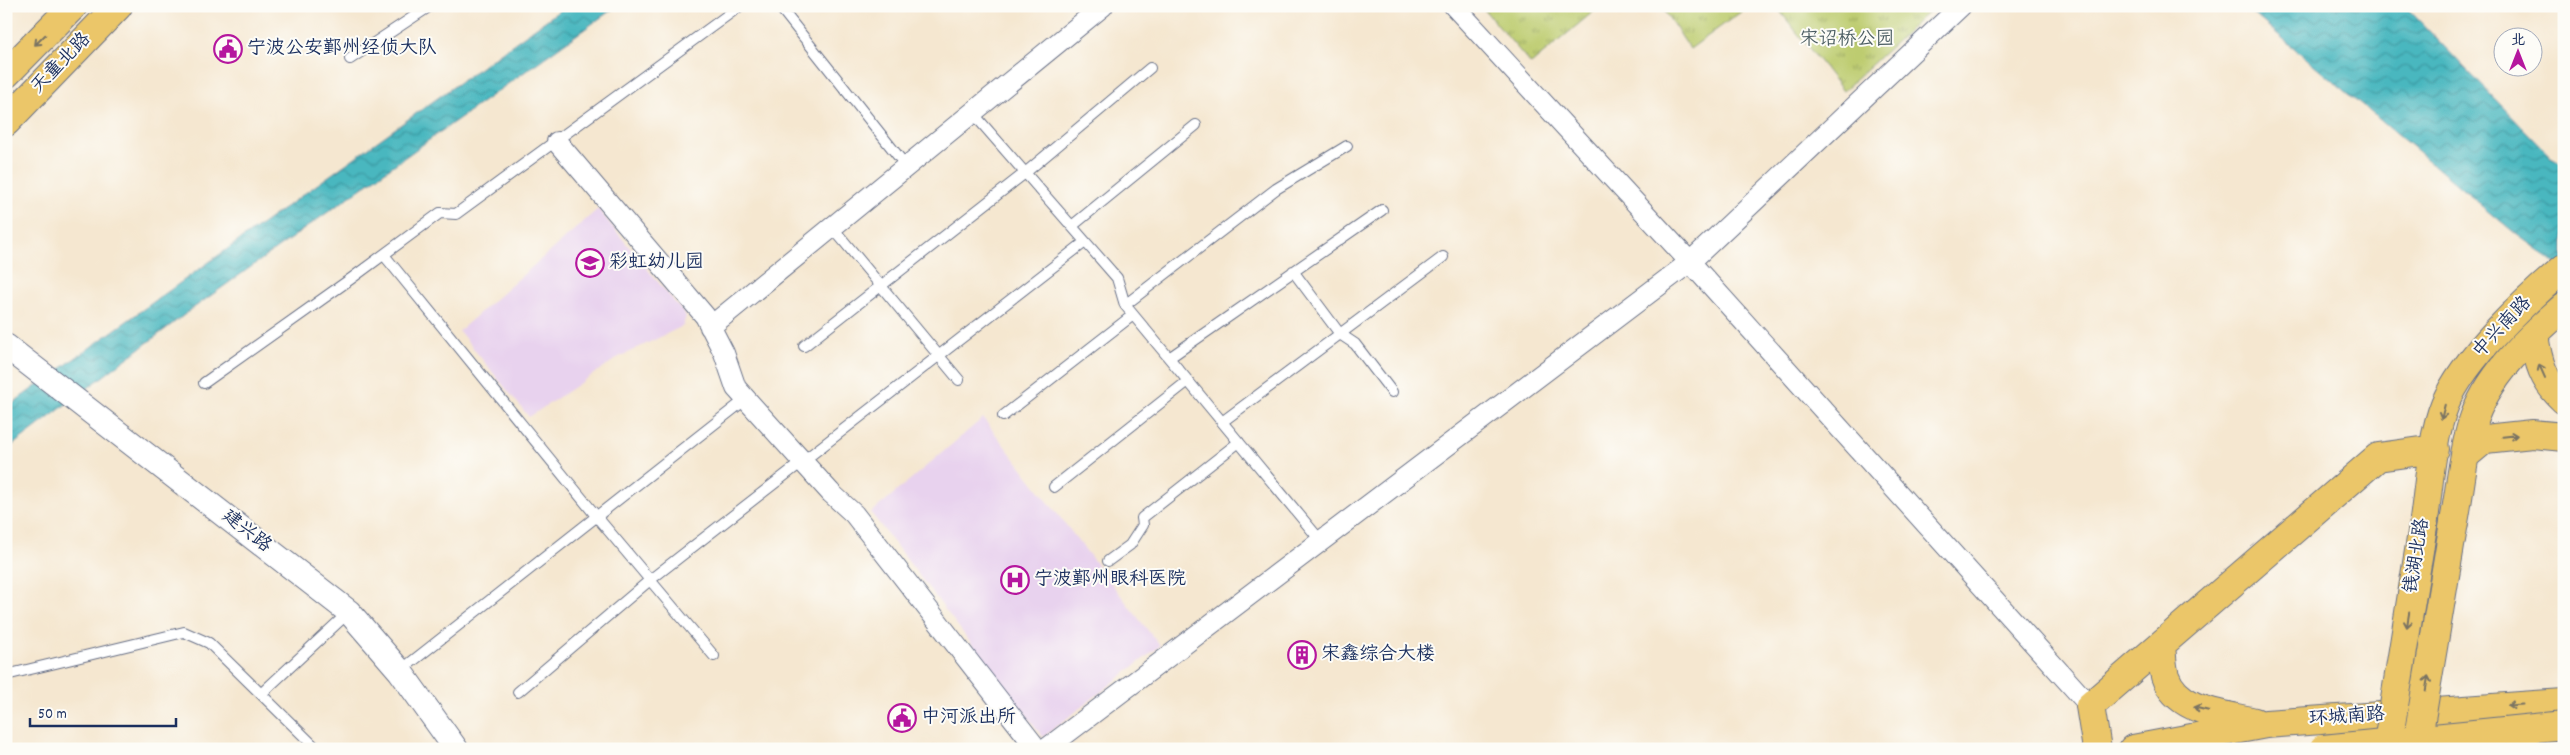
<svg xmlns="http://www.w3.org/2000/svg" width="2570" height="755" font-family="Dekko,'LXGW WenKai TC',sans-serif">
  <defs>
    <pattern id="grass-tufts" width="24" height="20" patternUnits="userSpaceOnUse" patternTransform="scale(1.25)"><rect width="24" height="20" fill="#bdcc6f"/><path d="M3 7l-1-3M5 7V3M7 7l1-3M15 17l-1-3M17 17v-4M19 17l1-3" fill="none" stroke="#99a65e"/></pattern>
    <pattern id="water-waves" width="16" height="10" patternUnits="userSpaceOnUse" patternTransform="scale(1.25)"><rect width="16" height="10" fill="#48b7bf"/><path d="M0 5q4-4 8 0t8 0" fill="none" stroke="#3b959e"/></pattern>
  </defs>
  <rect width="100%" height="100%" fill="#fdfcf7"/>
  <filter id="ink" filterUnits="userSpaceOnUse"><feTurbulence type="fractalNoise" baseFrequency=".02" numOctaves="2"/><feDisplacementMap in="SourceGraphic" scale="10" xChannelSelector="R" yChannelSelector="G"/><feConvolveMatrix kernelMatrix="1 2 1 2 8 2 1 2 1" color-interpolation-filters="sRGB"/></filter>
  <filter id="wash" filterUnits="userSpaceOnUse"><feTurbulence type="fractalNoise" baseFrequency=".0096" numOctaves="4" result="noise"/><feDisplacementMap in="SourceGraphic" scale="20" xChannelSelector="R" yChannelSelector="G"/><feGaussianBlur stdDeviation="1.12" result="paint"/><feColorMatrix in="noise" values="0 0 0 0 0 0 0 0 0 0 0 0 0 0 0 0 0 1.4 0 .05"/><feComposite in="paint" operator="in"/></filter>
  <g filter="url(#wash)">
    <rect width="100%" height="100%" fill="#f5e7d0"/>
    <!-- built -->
    <path fill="#e8d2ee" d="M598 209 686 316 683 326 619 357 529 417 459 331Z
      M983 418 1160 646 1043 737 871 513Z"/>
    <!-- grass -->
    <path fill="url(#grass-tufts)" stroke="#6c7e66" d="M1481 6H1600L1531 64Z
      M1661 6H1749L1690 49Z
      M1776 6H1935L1843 91Z"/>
    <!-- water -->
    <path fill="url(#water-waves)" stroke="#32738e" d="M566 6H617L192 309 6 450V409L21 397Z
      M2244 6H2405L2551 157 2564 164V269L2516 234Z"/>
  </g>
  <g filter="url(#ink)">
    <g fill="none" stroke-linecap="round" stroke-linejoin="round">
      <defs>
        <path id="service" d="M779 6 906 166
          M350 59 430 6
          M972 112 1117 278 1125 305 1320 540
          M1072 226 1196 125
          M832 227 959 380
          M384 255 597 517 714 656
          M1293 271 1340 334 1355 344 1392 392
          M1125 305 1276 189 1347 146
          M804 346 1025 173 1150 68
          M1169 358 1382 210
          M204 383 352 278 440 213 456 214 740 6
          M1003 416 1133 315
          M1222 422 1443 257
          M1054 487 1188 381
          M1108 561 1130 545 1143 525 1142 518 1239 442
          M400 671 746 399
          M6 675 184 632 209 643 317 749
          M518 692 650 580 1085 242
          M262 693 349 612"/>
        <path id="minor" d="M1454 6 1690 262 2090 706
          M557 142 705 316 724 353 736 388 831 493 854 514 1037 749
          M710 327 1103 6
          M1046 749 1690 262 1961 6"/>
        <path id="tertiary" d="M6 346 349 612 400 671 456 749"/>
        <path id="primary" d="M6 74 73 6
          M6 122 118 6
          M2534 335C2538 362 2543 381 2564 400
          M2467 454 2485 439 2532 434 2564 437
          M2424 520C2429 485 2432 436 2445 404 2464 358 2526 300 2564 268
          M2454 522C2460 491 2463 453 2472 424 2486 378 2529 337 2564 307
          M2161 645C2162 654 2162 666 2165 676 2177 712 2223 714 2255 722
          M2097 749 2090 706 2378 457 2435 449
          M2133 749 2266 724 2564 703"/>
      </defs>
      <!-- service casing -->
      <use href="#service" stroke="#676f86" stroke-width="12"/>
      <!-- minor casing -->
      <use href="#minor" stroke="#676f86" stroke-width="22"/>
      <!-- tertiary casing -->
      <use href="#tertiary" stroke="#676f86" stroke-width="26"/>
      <!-- primary casing -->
      <use href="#primary" stroke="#676f86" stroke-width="30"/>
      <!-- service -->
      <use href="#service" stroke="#fff" stroke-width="10"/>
      <!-- minor -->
      <use href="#minor" stroke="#fff" stroke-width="20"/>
      <!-- tertiary -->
      <use href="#tertiary" stroke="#fff" stroke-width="24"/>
      <!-- primary -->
      <use href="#primary" stroke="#ebc669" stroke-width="28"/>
      <defs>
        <path id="primary-bridge" d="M2387 749 2424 520
          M2416 749 2454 522"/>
        <path id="trunk-bridge" d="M2323 749 2564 725"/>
      </defs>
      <!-- primary-bridge casing -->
      <use href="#primary-bridge" stroke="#676f86" stroke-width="30" stroke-linecap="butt"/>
      <!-- trunk-bridge casing -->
      <use href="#trunk-bridge" stroke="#676f86" stroke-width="30" stroke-linecap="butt"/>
      <!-- primary-bridge -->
      <use href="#primary-bridge" stroke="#ebc669" stroke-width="28"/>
      <!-- trunk-bridge -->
      <use href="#trunk-bridge" stroke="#ebc669" stroke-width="28"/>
    </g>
    <!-- one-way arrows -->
    <defs><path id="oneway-shaft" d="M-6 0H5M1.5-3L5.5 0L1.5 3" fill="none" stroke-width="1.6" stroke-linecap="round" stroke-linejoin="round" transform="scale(1.25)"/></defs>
    <g stroke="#797363">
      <use href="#oneway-shaft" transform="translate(40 40) rotate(135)"/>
      <use href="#oneway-shaft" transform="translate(2542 371) rotate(-114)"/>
      <use href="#oneway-shaft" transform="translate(2443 412) rotate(104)"/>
      <use href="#oneway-shaft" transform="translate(2510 436) rotate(-6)"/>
      <use href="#oneway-shaft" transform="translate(2408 620) rotate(99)"/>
      <use href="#oneway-shaft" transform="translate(2427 683) rotate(-80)"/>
      <use href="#oneway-shaft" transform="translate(2515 705) rotate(176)"/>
      <use href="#oneway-shaft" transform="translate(2201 709) rotate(-167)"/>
    </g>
  </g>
  <!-- icons -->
  <defs>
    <symbol id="civic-ring" viewBox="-11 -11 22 22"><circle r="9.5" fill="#fdfcf7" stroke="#b5179e" stroke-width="1.5"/><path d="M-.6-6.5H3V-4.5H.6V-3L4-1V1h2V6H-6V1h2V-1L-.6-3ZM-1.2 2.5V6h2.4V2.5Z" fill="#b5179e"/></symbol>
    <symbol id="school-ring" viewBox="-11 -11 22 22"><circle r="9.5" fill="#fdfcf7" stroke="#b5179e" stroke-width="1.5"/><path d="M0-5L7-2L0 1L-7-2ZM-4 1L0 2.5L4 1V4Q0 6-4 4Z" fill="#b5179e"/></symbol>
    <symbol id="hospital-ring" viewBox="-11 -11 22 22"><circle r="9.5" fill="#fdfcf7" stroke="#b5179e" stroke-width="1.5"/><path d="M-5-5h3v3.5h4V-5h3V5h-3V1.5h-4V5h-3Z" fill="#b5179e"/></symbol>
    <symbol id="building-ring" viewBox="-11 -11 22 22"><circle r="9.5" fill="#fdfcf7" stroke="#b5179e" stroke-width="1.5"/><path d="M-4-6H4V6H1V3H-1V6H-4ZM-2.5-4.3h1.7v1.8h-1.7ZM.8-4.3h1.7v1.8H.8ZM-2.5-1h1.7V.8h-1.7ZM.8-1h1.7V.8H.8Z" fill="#b5179e"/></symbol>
  </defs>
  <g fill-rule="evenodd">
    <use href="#civic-ring" x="212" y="33" width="32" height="32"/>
    <use href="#school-ring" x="574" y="247" width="32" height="32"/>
    <use href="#hospital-ring" x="999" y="564" width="32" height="32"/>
    <use href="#building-ring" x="1286" y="639" width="32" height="32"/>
    <use href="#civic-ring" x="886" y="702" width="32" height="32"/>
  </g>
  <g text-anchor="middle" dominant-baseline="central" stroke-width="4" stroke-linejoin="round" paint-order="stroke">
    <!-- park labels -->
    <g font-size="19" fill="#4c5e63" stroke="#fdfcf7">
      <text x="1847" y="40">宋诏桥公园</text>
    </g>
    <!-- poi labels -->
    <g font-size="19" fill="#1b2f5e" stroke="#fdfcf7" text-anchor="start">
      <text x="247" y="49">宁波公安鄞州经侦大队</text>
      <text x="609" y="263">彩虹幼儿园</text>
      <text x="1034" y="580">宁波鄞州眼科医院</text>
      <text x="1321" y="655">宋鑫综合大楼</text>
      <text x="921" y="718">中河派出所</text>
    </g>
    <!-- street labels -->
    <g font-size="19" fill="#1b2f5e" stroke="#fdfcf7">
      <text transform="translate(62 64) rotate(-46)">天童北路</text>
      <text transform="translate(2503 328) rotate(-47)">中兴南路</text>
      <text transform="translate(246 532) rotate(38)">建兴路</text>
      <text transform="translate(2418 556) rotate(-81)">钱湖北路</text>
      <text transform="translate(2347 718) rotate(-4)">环城南路</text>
    </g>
  </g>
  <!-- margin -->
  <rect width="2570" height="755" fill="none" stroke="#fdfcf7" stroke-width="25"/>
  <!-- north arrow -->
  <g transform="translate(2518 52)"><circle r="24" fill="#fdfcf7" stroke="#a3aaba"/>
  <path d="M0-4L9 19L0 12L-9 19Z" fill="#b5179e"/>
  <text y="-8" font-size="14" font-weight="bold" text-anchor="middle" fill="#1b2f5e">北</text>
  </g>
  <!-- scale -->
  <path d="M30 718v8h146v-8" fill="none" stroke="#1b2f5e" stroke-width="2.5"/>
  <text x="38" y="718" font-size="15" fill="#1b2f5e" stroke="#fdfcf7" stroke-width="4" paint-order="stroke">50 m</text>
</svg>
